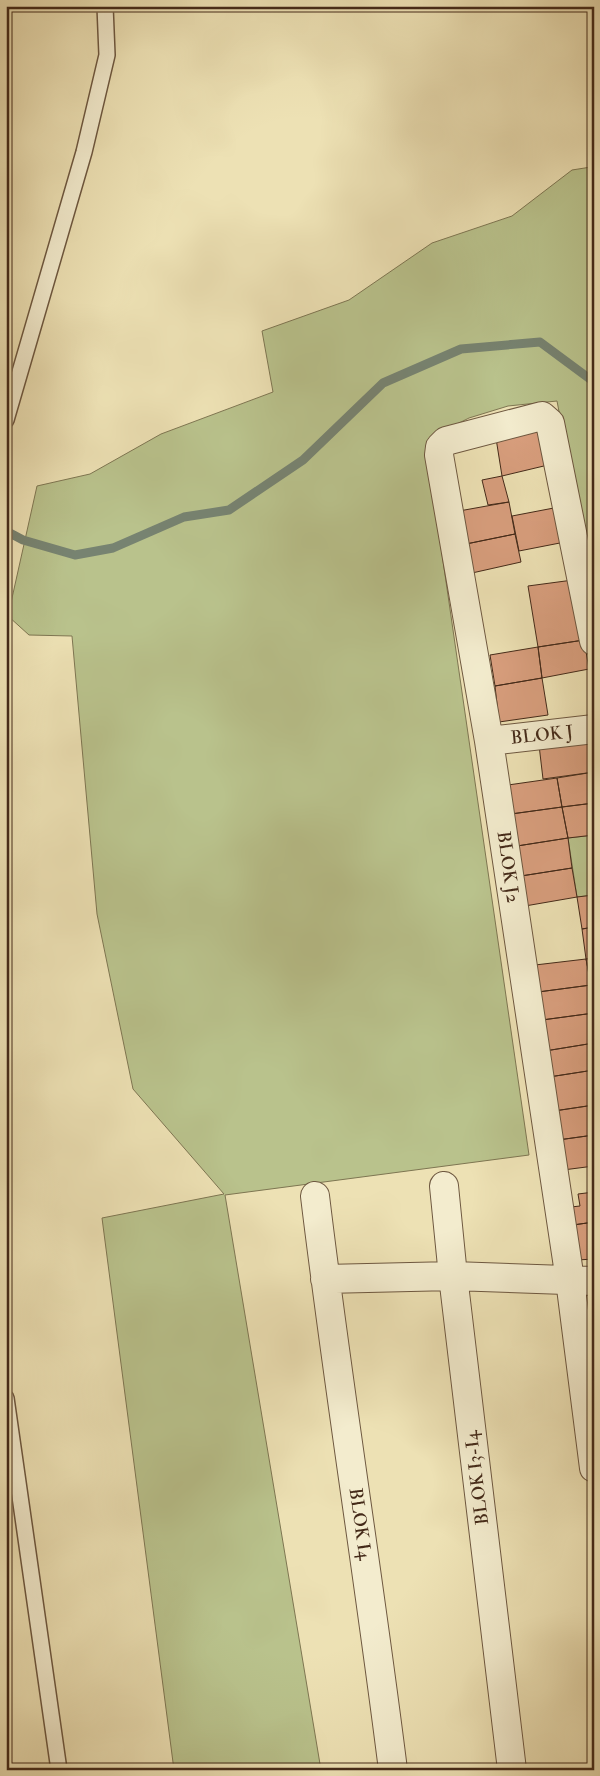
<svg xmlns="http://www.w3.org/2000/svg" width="600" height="1776" font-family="'IM FELL Double Pica',serif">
  <rect width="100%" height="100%" fill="#ede1b4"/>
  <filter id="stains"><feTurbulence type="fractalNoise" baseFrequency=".004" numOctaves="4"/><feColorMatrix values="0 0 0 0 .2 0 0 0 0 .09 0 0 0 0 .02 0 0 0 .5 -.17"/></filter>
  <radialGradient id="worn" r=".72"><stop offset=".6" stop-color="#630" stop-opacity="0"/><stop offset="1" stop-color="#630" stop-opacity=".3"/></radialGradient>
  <!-- green -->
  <path fill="#b9c28c" stroke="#7e7652" d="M591 167 594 189V596L557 401 508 406 469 418 429 438V464L529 1155 225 1195 321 1770H174L102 1218 224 1194 133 1089 97 914 72 636 29 635 8 616 37 486 90 474 161 434 273 392 262 331 349 300 432 243 512 216 572 170Z
    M594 835V895L577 897 568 838Z"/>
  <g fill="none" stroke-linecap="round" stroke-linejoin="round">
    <!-- stream -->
    <path stroke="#778371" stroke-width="9" d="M6 531 23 540 75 555 113 548 184 517 229 510 303 460 383 383 461 349 540 342 594 382"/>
  </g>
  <!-- building -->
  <path fill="#d89e7d" stroke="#442a19" d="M540 422 548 465 502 476 495 432Z
    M502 476 509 502 488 505 482 480Z
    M509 502 515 534 466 544 459 511Z
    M559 507 565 542 519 551 512 516Z
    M515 534 521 562 472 573 466 544Z
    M573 580 584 640 538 647 528 586Z
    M584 640 589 669 542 678 538 647Z
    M538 647 542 678 495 686 490 655Z
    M542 678 548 715 499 722 495 686Z
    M594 737V772L543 779 539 745Z
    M594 772V803L562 807 557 778Z
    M557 778 562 807 511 814 508 785Z
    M594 803V835L568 838 562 807Z
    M562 807 568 838 517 846 511 814Z
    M568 838 572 868 521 876 517 846Z
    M572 868 577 897 525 906 521 876Z
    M594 895V927L582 929 577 897Z
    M594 927V958L586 959 582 929Z
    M594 958V985H591L586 959Z
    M586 959 591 985 538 992 535 965Z
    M591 985 594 1013 542 1020 538 992Z
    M594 1013V1043L545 1051 542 1020Z
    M594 1043V1070L549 1077 545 1051Z
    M594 1070V1105L554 1111 549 1077Z
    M594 1105V1135L558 1140 554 1111Z
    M594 1135V1166L563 1170 558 1140Z
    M594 1192V1222L573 1225 571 1207 580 1206 578 1194Z
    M594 1222V1259L577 1260 573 1225Z"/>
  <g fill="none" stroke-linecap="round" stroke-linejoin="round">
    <defs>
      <path id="service" d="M6 420 84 152 107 55 105 6
        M6 1398 59 1770"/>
      <path id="minor" d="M594 641 550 423 542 416 446 441 440 447 439 455 489 741 570 1280 594 1468
        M489 741 594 729
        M444 1186 453 1276 512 1770
        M315 1196C338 1387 369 1578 393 1770
        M325 1279 453 1276 594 1281"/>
    </defs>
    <!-- service casing -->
    <use href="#service" stroke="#6e5840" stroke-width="18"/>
    <!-- minor casing -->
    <use href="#minor" stroke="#6e5840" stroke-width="30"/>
    <!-- service -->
    <use href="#service" stroke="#f3ecce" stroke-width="15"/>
    <!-- minor -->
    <use href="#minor" stroke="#f3ecce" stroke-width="28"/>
  </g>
  <g text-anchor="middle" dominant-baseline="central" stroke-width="4" stroke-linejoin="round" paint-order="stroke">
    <!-- street labels -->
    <g font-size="18" fill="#442a19" stroke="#f3ecce">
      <text transform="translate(542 735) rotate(-6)">BLOK J</text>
      <text transform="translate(508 867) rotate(82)">BLOK J2</text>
      <text transform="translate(477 1478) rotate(-97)">BLOK I3-I4</text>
      <text transform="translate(360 1524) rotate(82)">BLOK I4</text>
    </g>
  </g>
  <!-- margin -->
  <rect width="600" height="1776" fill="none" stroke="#ede1b4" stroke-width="25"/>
  <rect x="8" y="8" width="585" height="1761" fill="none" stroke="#442a19" stroke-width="2.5"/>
  <rect x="12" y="12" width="575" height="1751" fill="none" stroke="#442a19"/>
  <rect width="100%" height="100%" filter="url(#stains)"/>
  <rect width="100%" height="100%" fill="url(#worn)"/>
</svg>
